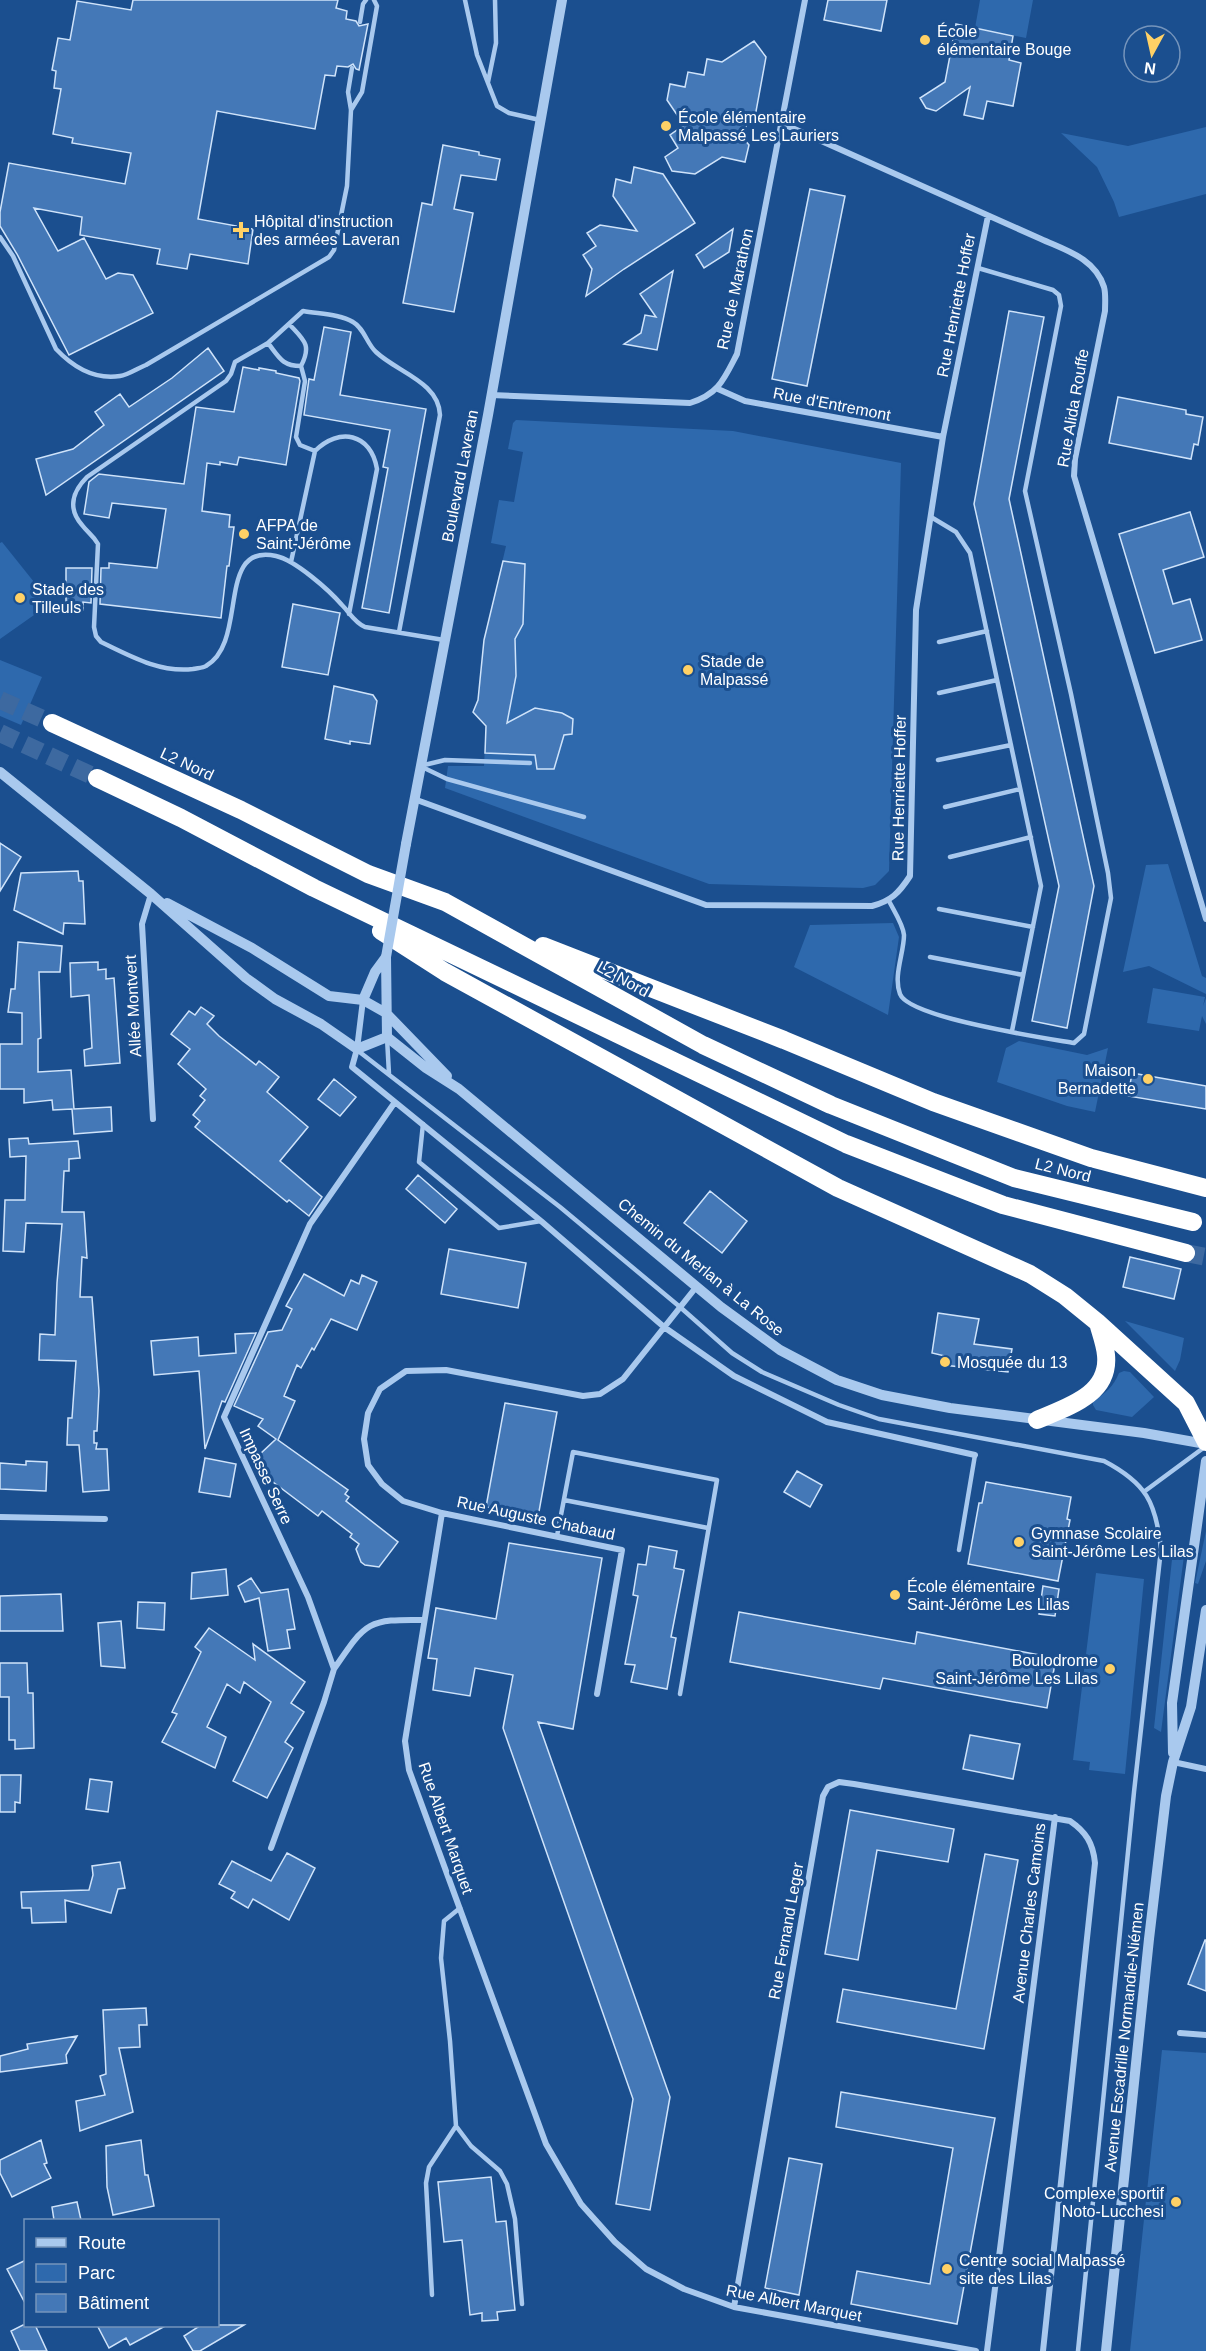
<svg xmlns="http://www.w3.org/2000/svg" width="1206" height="2351" font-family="Arial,sans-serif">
  <rect width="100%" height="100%" fill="#1b4f8f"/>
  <!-- green -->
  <path fill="#2e69ad" d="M980 0H1033L1026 38 975 28Z
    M1206 127V194L1119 217 1114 202 1097 167 1061 133 1128 146Z
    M516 420 733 431 901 463 889 871 875 885 863 888 709 884 445 788 448 766H484L486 726 473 712 478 700 484 640 506 546 491 543 499 500 514 502 523 452 508 449 513 423Z
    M2 542 34 582 44 608 0 639V543Z
    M0 660 42 677 21 725 0 716Z
    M1168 864 1202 976 1206 978V994L1149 966 1123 972 1146 865Z
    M893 923 899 937 888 1015 794 967 810 925Z
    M1153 988 1205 997 1203 1006 1206 998V1024L1202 1016 1199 1031 1147 1023Z
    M1019 1041 1087 1055 1108 1048 1095 1112 1067 1106 997 1082 1006 1048Z
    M1125 1321 1184 1338 1180 1360 1175 1371Z
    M1124 1371 1130 1372 1154 1397 1132 1417 1096 1410 1093 1405V1401C1106 1393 1113 1387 1119 1373Z
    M1206 1531V1561L1198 1584 1195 1583Z
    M1176 1545 1185 1548 1161 1732 1154 1728 1173 1550Z
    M1096 1573 1144 1579 1125 1774 1089 1770 1090 1762 1073 1760Z
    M1162 2050 1206 2053V2351H1130Z"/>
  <!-- building -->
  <path fill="#4478b7" stroke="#cfe3fa" stroke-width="1.5" d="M133 0H338L336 8 347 11 346 19 356 21 359 26 368 24 359 70 356 69 353 64 348 67 337 66 335 76 325 75 315 129 217 111 198 219 253 229 248 264 190 254 187 269 157 264 160 249 80 235 82 217 34 208 58 251 84 238 106 279 118 273 133 275 153 313 69 355 17 254 0 226V212L9 163 125 184 131 153 72 143 73 138 53 134 61 89 54 88 56 71 52 70 58 38 70 40 77 1 131 10Z
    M828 0H887L881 31 824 20Z
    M956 24 1013 36 1009 60 1021 63 1013 106 987 101 983 119 964 115 970 87 936 111 926 108 920 98 945 82Z
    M754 41 766 57 755 117 747 121 744 139 749 145 745 162 722 157 695 174 672 171 665 157 678 148 670 135 684 125 667 100 670 84 685 87 688 72 704 75 707 59 722 62Z
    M443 145 479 152V155L500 159 496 180 461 175 454 209 473 213 454 312 403 303 422 203 432 205Z
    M634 167 663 174 695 223 624 269 586 296 592 269 583 255 596 246 587 233 600 225 637 231 613 196 616 179 631 183Z
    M810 189 845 196 807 386 772 379Z
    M733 229 729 252 704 268 696 255Z
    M673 271 657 350 624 344 641 333 645 315 656 317 640 294Z
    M1009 311 1044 317 1009 499 1094 886 1067 1028 1032 1021 1059 886 974 504Z
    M324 327 351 332 340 395 426 409 389 613 362 608 388 468 383 467 390 430 304 415 309 379 314 380Z
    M208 348 224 371 46 495 36 459 73 449 104 425 95 412 120 394 129 407 172 378Z
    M243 367 259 370V368L276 371V373L299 378 300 381 286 465 239 457 237 465 220 462V465L207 463 202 511 230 515 229 527H234L229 566H227L221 618 100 604 101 568H109V563L157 568 166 509 112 503 109 518 84 514 89 482 99 474 184 484 196 407 234 412Z
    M1118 397 1186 410V414L1203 417 1198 445 1194 444 1191 459 1109 443Z
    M1190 512 1204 557 1163 570 1173 604 1190 599 1202 640 1155 653 1119 534Z
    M503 561 525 564 523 624 515 639 516 676 507 723 535 708 562 713 573 719 572 734 564 735 554 769H537L535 755 485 753 486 726 473 712 478 700 484 640Z
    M66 568H92L91 603 83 602V610H66Z
    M293 604 340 613 328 675 282 667Z
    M334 686 373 695 377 701 370 744 350 741V744L325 739Z
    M0 843 21 857 0 891Z
    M78 871 79 881H83L85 924 64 923 63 934 14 910 21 873Z
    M18 942 62 946 60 972H39L41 1038 38 1039V1072L71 1070 74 1109 111 1107 112 1131 74 1134 72 1109 53 1110 52 1100 24 1103V1089H0V1044H22V1013L8 1012 11 989H15Z
    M98 962V970L106 969V979L114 978 120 1063 85 1066 84 1050 92 1048 89 995 71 997 70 963Z
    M201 1007 214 1016 207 1024 219 1036 256 1065 259 1061 279 1077 267 1092 308 1127 280 1161 322 1197 309 1216 289 1200 287 1202 195 1127 200 1121 193 1115 205 1100 200 1096 206 1089 178 1064 190 1049 171 1034 189 1011 195 1015Z
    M1132 1073 1206 1086V1109L1128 1096Z
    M334 1079 356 1097 340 1116 318 1099Z
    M28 1138 29 1144 78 1141 80 1158 69 1159V1171H64L62 1212H84L87 1258 82 1257 80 1297H92L99 1391 97 1431H94V1443H97L96 1449H107L109 1490 83 1492 79 1445H67L68 1418H72L76 1361 39 1360 40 1334 55 1335 57 1283 62 1224 26 1223 24 1252 3 1251 5 1200H25L26 1156 10 1157 9 1139Z
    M418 1175 457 1209 445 1223 406 1189Z
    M710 1191 747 1221 722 1253 684 1223Z
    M449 1249 526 1263 518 1308 441 1294Z
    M1130 1257 1181 1269 1174 1299 1123 1287Z
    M304 1274 344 1296 351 1280 359 1284 362 1275 377 1282 357 1330 331 1319 314 1350 312 1348 301 1368 297 1365 284 1396 295 1401 278 1440 348 1490 345 1494 349 1497 346 1501 398 1542 379 1567 365 1565 361 1562 356 1549 359 1544 350 1537 352 1534 322 1511 318 1516 273 1482 258 1456 276 1439 258 1426 263 1419 234 1406 268 1332 282 1330 292 1309 286 1306Z
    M938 1313 979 1319 974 1344 1012 1349 1008 1372 943 1365 945 1356 932 1353Z
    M256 1333 225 1402 222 1401 205 1449 199 1371 154 1375 151 1341 198 1337 199 1356 236 1353 235 1334Z
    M505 1403 557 1412 538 1517 486 1507Z
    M205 1458 236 1464 230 1497 199 1492Z
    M26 1461 47 1462 46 1491 0 1489V1463L26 1465Z
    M797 1471 822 1485 810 1507 784 1492Z
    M986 1482 1071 1497 1067 1519 1070 1520 1058 1581 968 1564 979 1503H982Z
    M509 1543 602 1558 573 1729 538 1722 670 2097 650 2210 616 2204 633 2099 503 1728 513 1675 475 1668 470 1696 433 1690 437 1659 428 1658 436 1608 496 1619Z
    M649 1546 677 1551 674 1568 684 1570 671 1637 676 1638 667 1689 631 1682 635 1665 625 1664 638 1596 633 1595 638 1564 646 1565Z
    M226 1569 228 1595 191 1599 192 1573Z
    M251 1578 261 1593 288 1589 295 1629 287 1630 290 1648 268 1651 259 1598 245 1602 238 1586Z
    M1043 1586 1059 1589 1055 1616 1039 1614Z
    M61 1594 63 1631H0V1596Z
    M138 1602 165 1603 164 1630 137 1628Z
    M739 1612 915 1644 917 1632 1056 1658 1047 1708 883 1678 880 1689 730 1662Z
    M121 1621 125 1668 101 1666 98 1623Z
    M209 1628 255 1660 253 1644 305 1682 291 1703 304 1712 285 1742 293 1748 267 1798 233 1781 271 1702 244 1682 240 1693 227 1684 207 1727 226 1737 215 1768 162 1742 177 1714 172 1712 201 1652 195 1647Z
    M0 1663H27L28 1693H33L34 1748 15 1749V1740H9V1697H0Z
    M970 1735 1020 1744 1013 1779 963 1769Z
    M0 1775H21L20 1803 15 1802V1812H0Z
    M90 1779 112 1782 108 1812 86 1809Z
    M850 1810 954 1829 948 1862 877 1850 858 1960 825 1954Z
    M287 1853 315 1868 289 1920 253 1899 248 1908 231 1898 235 1892 219 1884 232 1861 271 1881Z
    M985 1854 1018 1860 984 2049 837 2022 843 1989 956 2009Z
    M120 1862 125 1888 118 1889 111 1913 65 1900 66 1922 32 1923 31 1908H22L21 1892 89 1890 93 1875 92 1866Z
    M1205 1940H1206V1991L1188 1984Z
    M146 2008 147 2025H139L140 2047 119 2048 133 2112 80 2131 76 2101 105 2095 100 2076 106 2074 103 2010Z
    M77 2036 66 2055 67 2063 0 2072V2056L28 2049 27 2044Z
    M841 2092 995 2118 957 2324 851 2304 857 2271 930 2284 953 2148 836 2127Z
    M41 2140 47 2163 44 2164 51 2178 12 2197 0 2173V2160Z
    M141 2140 145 2175H148L154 2206 113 2215 107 2187 106 2146Z
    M789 2158 822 2164 799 2295 765 2288Z
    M491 2177 496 2222 506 2221 515 2310 497 2312 498 2320 482 2321V2313L470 2315 462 2240 444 2242 438 2182Z
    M77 2202 81 2220H54L52 2207Z
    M26 2260V2305L7 2269Z
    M23 2325H35L47 2351H20L11 2331Z
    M97 2325H167L130 2345 126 2338 109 2348Z
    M201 2325H244L200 2351H193L184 2336Z"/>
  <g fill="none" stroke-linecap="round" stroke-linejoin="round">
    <!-- motorway-tunnel -->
    <path stroke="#3d69a0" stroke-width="18" stroke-dasharray="18 9" stroke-linecap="butt" d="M0 700 52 723
      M0 733 97 778
      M1186 1253 1206 1257"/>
    <!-- service -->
    <path stroke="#a9c9ee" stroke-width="4.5" d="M465 0 477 55 497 106 509 113 540 120
      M360 22 363 4 366 0
      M488 82 496 43 495 0
      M351 110 362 92 377 6 374 0
      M0 237 13 256 56 349C73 367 94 380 120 376 128 375 138 368 146 365L329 257 334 250 347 186 351 110 348 92 352 68
      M290 325C304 340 312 345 301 366
      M268 343C279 357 282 366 301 366L305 381 296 437 300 445 315 451
      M931 517 956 532 970 553 1041 886 1012 1031
      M291 562 315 451C339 427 371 433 377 469L349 614
      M399 632 440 415C439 382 397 372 376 352 367 344 364 328 353 322 340 314 319 314 303 311L268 343 235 362 231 374 226 381 87 477C73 491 67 508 82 525 88 533 93 535 98 544L94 627 96 636 101 642C130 656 160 673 193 669 197 668 203 668 206 666 249 642 215 542 276 556 295 560 329 590 342 605 350 613 354 622 365 627L444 640
      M939 642 987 631
      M939 693 997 680
      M938 760 1011 745
      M530 763 445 760 420 766 447 779 584 817
      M945 807 1020 789
      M950 857 1031 837
      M889 901C894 911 903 924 904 935 904 953 893 976 900 994 909 1018 1045 1038 1074 1043L1084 1034 1111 898 1108 873 1071 694 1025 491 1061 306 1059 295 1053 290 978 268
      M939 909 1033 927
      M930 957 1023 975
      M387 1038 389 1074
      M357 1050 560 1207 680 1307 732 1353 762 1372 839 1405 879 1419 1104 1461C1146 1483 1156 1502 1161 1549L1134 1792 1078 2351
      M423 1124 419 1162 499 1228 541 1221
      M1145 1491 1206 1446
      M564 1500 708 1528
      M557 1536 573 1452 717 1480 680 1694
      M959 1550 975 1455
      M456 2126 471 2146 500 2171 507 2184 515 2219 522 2304
      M432 2295 426 2183 429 2167 456 2126 450 2041 441 1958 444 1921 460 1908"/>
    <!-- minor -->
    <path stroke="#a9c9ee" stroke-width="6" d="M781 123 1041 239C1065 250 1095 258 1104 287 1106 294 1105 304 1105 311L1075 459 1074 476 1206 919
      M718 389 745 401 943 437
      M491 395 690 403C719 394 724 379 737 354L805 0
      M414 799 706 905 872 906C891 901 899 893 910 876L916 610 943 437 988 216
      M151 894 142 924 153 1119
      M363 1000 357 1049 352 1067 541 1221 664 1327 734 1376 827 1422 975 1455
      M697 1286 623 1379 600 1394 583 1396 446 1370 406 1371 380 1389 368 1413 364 1439 368 1465 382 1484 403 1501 442 1513 405 1741 409 1770 546 2144 581 2204 615 2242 646 2269 684 2289 734 2307 976 2351
      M442 1513 622 1550 597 1694
      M0 1517 105 1519
      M334 1669C366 1622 367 1619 424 1620
      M1173 1762 1206 1769
      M271 1848 324 1702 334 1669 308 1597 224 1417 310 1224 395 1102
      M1180 2033 1206 2035
      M734 2307 823 1796 828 1787 839 1782 854 1784 1070 1821C1086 1832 1093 1843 1095 1863L1043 2351
      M987 2351 1055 1817"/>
    <!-- tertiary -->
    <path stroke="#a9c9ee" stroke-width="10" d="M0 772 151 894 246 978 275 999 321 1024 357 1049 387 1037
      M406 844 488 415 562 0
      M167 903 252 948 329 996 363 1000 386 1013 447 1076
      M386 957 387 1037 426 1068 459 1089 721 1307 780 1350 837 1380 882 1395 950 1408 1144 1433 1206 1444
      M363 1000 375 972 386 957
      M1173 1753 1172 1703 1206 1461
      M1106 2351 1149 1939 1166 1796 1173 1762 1191 1707 1206 1610"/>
    <!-- motorway -->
    <path stroke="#fff" stroke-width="18" d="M52 723 241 810 368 874 445 902 703 1045 831 1105 1014 1178 1193 1222
      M97 778 181 818 314 888 846 1144 1003 1205 1186 1253
      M381 931 445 972 838 1188 1030 1274 1065 1296 1097 1322 1186 1403 1206 1442
      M543 946 784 1040 933 1102 1091 1158 1206 1188
      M1037 1420C1067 1407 1110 1395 1106 1355 1105 1344 1101 1334 1098 1323"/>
    <!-- tertiary-bridge -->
    <path stroke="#a9c9ee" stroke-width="10" d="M386 957 406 844"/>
  </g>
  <!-- markers -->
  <g fill="#ffd166" stroke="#1b4f8f" stroke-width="2">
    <circle cx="925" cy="40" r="6"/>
    <circle cx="666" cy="126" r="6"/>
    <path d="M238 221h6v6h6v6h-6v6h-6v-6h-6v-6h6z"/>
    <circle cx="244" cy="534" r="6"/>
    <circle cx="20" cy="598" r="6"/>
    <circle cx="688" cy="670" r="6"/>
    <circle cx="1148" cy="1079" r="6"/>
    <circle cx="945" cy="1362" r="6"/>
    <circle cx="1019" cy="1542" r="6"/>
    <circle cx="895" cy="1595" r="6"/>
    <circle cx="1110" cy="1669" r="6"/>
    <circle cx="1176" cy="2202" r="6"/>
    <circle cx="947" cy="2269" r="6"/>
  </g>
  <g text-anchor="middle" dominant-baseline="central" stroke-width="6" stroke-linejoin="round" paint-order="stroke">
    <!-- poi labels -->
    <g font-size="16" fill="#fff" stroke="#1b4f8f" text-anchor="start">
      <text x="937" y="31">École<tspan x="937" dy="18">élémentaire Bouge</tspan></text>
      <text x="678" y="117">École élémentaire<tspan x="678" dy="18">Malpassé Les Lauriers</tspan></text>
      <text x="254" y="221">Hôpital d'instruction<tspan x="254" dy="18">des armées Laveran</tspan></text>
      <text x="256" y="525">AFPA de<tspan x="256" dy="18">Saint-Jérôme</tspan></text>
      <text x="32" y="589">Stade des<tspan x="32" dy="18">Tilleuls</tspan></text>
      <text x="700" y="661">Stade de<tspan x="700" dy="18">Malpassé</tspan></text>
      <text x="1136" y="1070" text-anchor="end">Maison<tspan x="1136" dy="18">Bernadette</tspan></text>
      <text x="957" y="1362">Mosquée du 13</text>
      <text x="1031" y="1533">Gymnase Scolaire<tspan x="1031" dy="18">Saint-Jérôme Les Lilas</tspan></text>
      <text x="907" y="1586">École élémentaire<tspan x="907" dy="18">Saint-Jérôme Les Lilas</tspan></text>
      <text x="1098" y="1660" text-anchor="end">Boulodrome<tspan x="1098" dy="18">Saint-Jérôme Les Lilas</tspan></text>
      <text x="1164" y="2193" text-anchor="end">Complexe sportif<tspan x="1164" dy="18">Noto-Lucchesi</tspan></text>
      <text x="959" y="2260">Centre social Malpassé<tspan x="959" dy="18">site des Lilas</tspan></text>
    </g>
    <!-- street labels -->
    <g font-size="16" fill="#fff" stroke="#1b4f8f">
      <text transform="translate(735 289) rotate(-78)">Rue de Marathon</text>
      <text transform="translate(956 305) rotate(-79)">Rue Henriette Hoffer</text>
      <text transform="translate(832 404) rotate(11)">Rue d'Entremont</text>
      <text transform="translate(1073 408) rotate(-80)">Rue Alida Rouffe</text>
      <text transform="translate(460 476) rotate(-79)">Boulevard Laveran</text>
      <text transform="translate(187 764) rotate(25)">L2 Nord</text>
      <text transform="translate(899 788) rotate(-89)">Rue Henriette Hoffer</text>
      <text transform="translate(623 979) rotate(29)">L2 Nord</text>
      <text transform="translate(133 1006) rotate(-93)">Allée Montvert</text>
      <text transform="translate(1063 1170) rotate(14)">L2 Nord</text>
      <text transform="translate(701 1267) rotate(39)">Chemin du Merlan à La Rose</text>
      <text transform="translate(266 1476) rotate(65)">Impasse Serre</text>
      <text transform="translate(536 1518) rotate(12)">Rue Auguste Chabaud</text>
      <text transform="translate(446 1828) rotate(71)">Rue Albert Marquet</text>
      <text transform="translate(1029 1913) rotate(-83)">Avenue Charles Camoins</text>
      <text transform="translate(786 1931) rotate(-80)">Rue Fernand Leger</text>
      <text transform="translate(1124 2037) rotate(-84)">Avenue Escadrille Normandie-Niémen</text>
      <text transform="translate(794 2303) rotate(11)">Rue Albert Marquet</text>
    </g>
  </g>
  <!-- legend -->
  <rect x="24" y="2219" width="195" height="108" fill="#1b4f8f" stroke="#7695bc" stroke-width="1.5"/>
  <rect x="36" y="2238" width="30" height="9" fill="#a9c9ee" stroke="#7695bc" stroke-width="1.5"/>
  <text x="78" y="2249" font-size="18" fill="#ffffff">Route</text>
  <rect x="36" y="2264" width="30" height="18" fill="#2e69ad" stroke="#7695bc" stroke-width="1.5"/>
  <text x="78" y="2279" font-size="18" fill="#ffffff">Parc</text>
  <rect x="36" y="2294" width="30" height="18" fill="#4478b7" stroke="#7695bc" stroke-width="1.5"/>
  <text x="78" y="2309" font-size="18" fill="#ffffff">Bâtiment</text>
  <!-- north arrow -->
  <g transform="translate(1152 54) rotate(188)"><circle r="28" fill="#1b4f8f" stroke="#7695bc" stroke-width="1.5"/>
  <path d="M0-4.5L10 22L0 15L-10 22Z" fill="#ffd166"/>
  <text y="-9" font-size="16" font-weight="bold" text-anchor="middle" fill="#ffffff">N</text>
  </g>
</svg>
